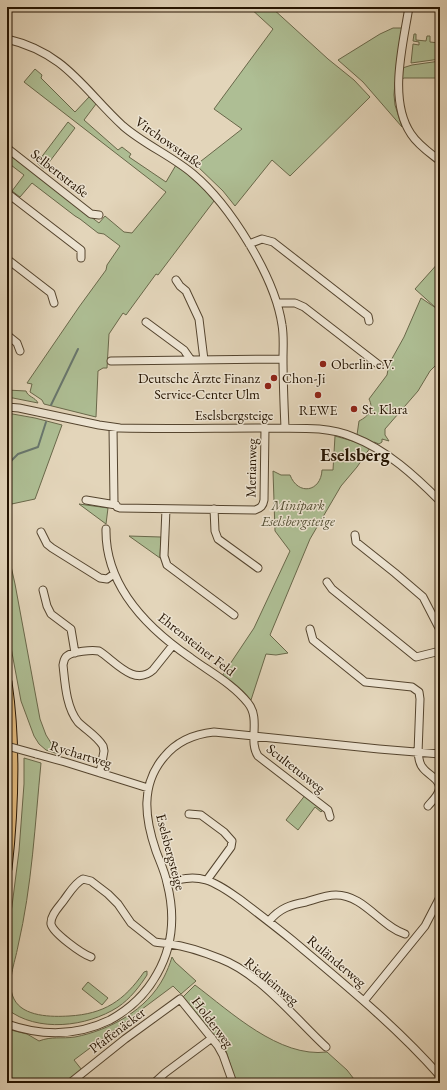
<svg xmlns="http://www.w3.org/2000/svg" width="447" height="1090" font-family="'EB Garamond',serif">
  <rect width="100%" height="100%" fill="#e3d5ba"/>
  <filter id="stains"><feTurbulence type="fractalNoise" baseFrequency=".005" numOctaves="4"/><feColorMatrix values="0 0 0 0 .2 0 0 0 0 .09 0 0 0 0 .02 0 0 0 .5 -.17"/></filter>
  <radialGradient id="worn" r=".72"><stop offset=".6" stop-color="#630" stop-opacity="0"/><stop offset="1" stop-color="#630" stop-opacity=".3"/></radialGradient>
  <!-- green -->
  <path fill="#aebe94" stroke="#69684a" d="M249 7H271L328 59 354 80 370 97 290 176 272 160 235 206 223 191 196 165 242 129 214 109 273 29Z
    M393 28H402L396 70 412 65 440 61V78H404L395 82 394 95 395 105 402 127 363 82 338 60 380 34Z
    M414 34H416V40L426 41 427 36H430V42L439 43 440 37V59L411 63 413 44 419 45V42L413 41Z
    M35 69 42 75 41 78 75 112 89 97 96 104 84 120 118 150 122 147 131 154 129 157 166 182 176 165 197 181 214 201 158 275 156 274 126 315 123 313 109 334 107 368H103L98 371 96 417 44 404 42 400 30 392 32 384 27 383 79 307 106 270 107 265 120 246 104 234 98 233 80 219 75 216 32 183 20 197 12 191 24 175 7 162V153L99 223 105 216 124 232 132 233 166 192 24 82Z
    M68 122 75 128 44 169 37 163Z
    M440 261V361L430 371 418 391 385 429V435L389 441 382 439V442L379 444 374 442 357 467 341 486 310 539 270 635 288 653 276 655 266 654 251 700 222 676 254 628 290 551 275 531 273 471 281 475H290C298 496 321 492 322 470H333L335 436 356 442 359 421C369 416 374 409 369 399L387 375 389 364 404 337 421 298 436 308 415 289Z
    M7 390 26 391C28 397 35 397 38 403L13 398H9L7 399Z
    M7 413 35 418 62 425 35 499 7 505Z
    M79 504 108 508 106 524Z
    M129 536 161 537 160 558Z
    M7 548 15 584 40 719 46 735 58 754 46 750 39 744 34 736 21 701 7 626Z
    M24 758 41 763C35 824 32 886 18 946 15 963 6 983 14 999 23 1017 52 1017 69 1016 104 1014 124 1001 144 972L147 971V975C140 986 130 999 118 1007 87 1027 37 1033 7 1009V933L12 906 19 851 24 784Z
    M306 794 323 810 321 812 315 807 298 830 286 820Z
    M172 957 175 962 196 981 181 994 173 986 74 1060 82 1070 65 1083H7V1029L27 1034 39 1041C52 1036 61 1039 75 1037 110 1030 147 1010 164 977 167 971 170 964 172 957Z
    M88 982 108 998 102 1005 82 989Z
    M195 985C231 1012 279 1058 327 1052L347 1070 357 1083H236L226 1051 183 997Z"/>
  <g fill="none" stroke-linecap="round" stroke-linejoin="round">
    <!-- stream -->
    <path stroke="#68766d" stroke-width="2" d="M51 405 78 349
      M7 465 18 454 38 447 46 422"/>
    <defs>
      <path id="minor" d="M409 7C403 45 388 100 411 134 418 145 430 153 440 161
        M7 39C66 53 83 89 123 126 145 145 172 156 193 174 230 205 275 277 282 325 284 336 283 347 283 358 283 382 284 405 285 428
        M7 148 91 214 99 215
        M7 193 81 250V258
        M249 244 262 239 273 242 368 316 369 321
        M7 259 51 293 54 303
        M176 280 180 286 186 291 199 319 204 360
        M278 303H295L304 307 379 365
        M146 322 184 350 191 360
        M7 335 17 343 20 351
        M111 361 283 359
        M7 407 19 408 99 425 120 428C167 429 215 428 262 428 292 429 325 425 353 437 387 450 415 476 440 501
        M113 427 114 503 117 507 120 508 255 510C261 508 263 506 264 500L265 428
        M86 500 116 505
        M166 509 164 556 167 565 234 615
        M214 509 215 531 218 539 258 568
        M106 529C105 585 147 628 191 658 210 672 233 684 248 703 261 719 248 741 258 756L328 810 330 817
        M41 532 47 544 52 548 100 578 107 579 114 574
        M355 535 356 542 395 573 423 597 440 630
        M327 582 332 589 416 657 440 651
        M43 590 47 606 51 614 71 629 75 653
        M310 629 313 640 365 682 412 687 419 692 420 699 418 753C419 758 419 764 423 768 428 775 442 780 439 790 438 796 432 801 428 806
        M36 754 65 762 148 788
        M100 773 104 751 103 746C97 736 86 730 78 722 66 707 65 683 63 665 64 661 64 658 67 656 73 651 92 650 99 651 115 661 134 687 153 670L173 645
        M189 814 201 815 224 832 232 841 231 847 207 880
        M167 883C180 879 192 876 206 880 219 884 231 893 242 901 259 914 276 927 292 940 343 983 396 1026 440 1076
        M269 921C280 908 290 905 306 902 316 899 326 895 336 895 364 895 380 926 405 934
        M91 957C82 954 53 933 51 924 50 915 60 906 64 900 70 892 75 883 83 879L91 881 108 894 118 904 131 923 155 942C160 943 165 943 170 944 185 946 206 953 221 959 260 974 295 1018 326 1047
        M364 1001 425 926 440 897
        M7 1024C41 1036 77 1036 110 1020 130 1009 146 994 157 974 173 946 175 914 167 883 165 872 160 862 156 851 145 819 140 785 164 757 177 741 194 734 214 732L379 749 440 754
        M70 1083 125 1039 180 999 218 1046 223 1055 233 1083
        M154 1083 165 1073 212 1038"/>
      <path id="major" d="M7 682C16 744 14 806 7 869"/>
    </defs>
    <!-- minor casing -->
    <use href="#minor" stroke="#54442e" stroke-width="9"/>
    <!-- major casing -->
    <use href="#major" stroke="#241300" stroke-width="11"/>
    <!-- minor -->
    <use href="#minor" stroke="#ede4d2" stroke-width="7"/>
    <!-- major -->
    <use href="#major" stroke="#e2ba7d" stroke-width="9"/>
    <defs>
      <path id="minor-bridge" d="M7 746 36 754"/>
    </defs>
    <!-- minor-bridge casing -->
    <use href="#minor-bridge" stroke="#54442e" stroke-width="9" stroke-linecap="butt"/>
    <!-- minor-bridge -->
    <use href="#minor-bridge" stroke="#ede4d2" stroke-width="7"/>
  </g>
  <!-- markers -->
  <g fill="#8f2418" stroke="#ede4d2" stroke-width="1.5">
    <circle cx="323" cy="364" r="4"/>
    <circle cx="274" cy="378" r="4"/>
    <circle cx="268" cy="386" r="4"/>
    <circle cx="318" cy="395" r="4"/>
    <circle cx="354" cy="409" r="4"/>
  </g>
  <g text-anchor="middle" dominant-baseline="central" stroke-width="3" stroke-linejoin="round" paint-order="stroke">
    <!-- street labels -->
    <g font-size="14" fill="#241300" stroke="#ede4d2">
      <text transform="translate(169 142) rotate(35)">Virchowstraße</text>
      <text transform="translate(60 173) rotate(38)">Selbertstraße</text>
      <text x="234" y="415">Eselsbergsteige</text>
      <text transform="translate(251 468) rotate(-89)">Merianweg</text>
      <text transform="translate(197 644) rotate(38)">Ehrensteiner Feld</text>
      <text transform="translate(81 754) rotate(17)">Rychartweg</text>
      <text transform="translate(296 768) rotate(38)">Scultetusweg</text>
      <text transform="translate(171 852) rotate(75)">Eselsbergsteige</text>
      <text transform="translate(337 961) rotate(40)">Ruländerweg</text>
      <text transform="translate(272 981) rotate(40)">Riedleinweg</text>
      <text transform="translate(213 1022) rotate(53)">Holderweg</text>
      <text transform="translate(117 1030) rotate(-37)">Pfaffenäcker</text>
    </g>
    <!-- poi labels -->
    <g font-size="14" fill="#241300" stroke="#ede4d2" text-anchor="start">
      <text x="331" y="364">Oberlin e.V.</text>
      <text x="260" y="378" text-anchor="end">Deutsche Ärzte Finanz<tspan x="260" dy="16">Service-Center Ulm</tspan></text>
      <text x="282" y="378">Chon-Ji</text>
      <text x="362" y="409">St. Klara</text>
      <text x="318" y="410" text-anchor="middle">REWE</text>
    </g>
    <!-- park labels -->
    <g font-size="14" font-style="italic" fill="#544f34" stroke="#ede4d2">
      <text x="298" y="505">Minipark<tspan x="298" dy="16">Eselsbergsteige</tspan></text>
    </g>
    <!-- district labels -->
    <g font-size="18" font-weight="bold" fill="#241300" stroke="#ede4d2">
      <text x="355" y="454">Eselsberg</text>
    </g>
  </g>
  <!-- margin -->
  <rect width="447" height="1090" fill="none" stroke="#e3d5ba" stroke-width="24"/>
  <rect x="8" y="8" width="431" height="1074" fill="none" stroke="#241300" stroke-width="2"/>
  <rect x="12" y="12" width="423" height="1066" fill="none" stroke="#241300"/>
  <rect width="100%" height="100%" filter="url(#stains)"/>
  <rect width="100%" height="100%" fill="url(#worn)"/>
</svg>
